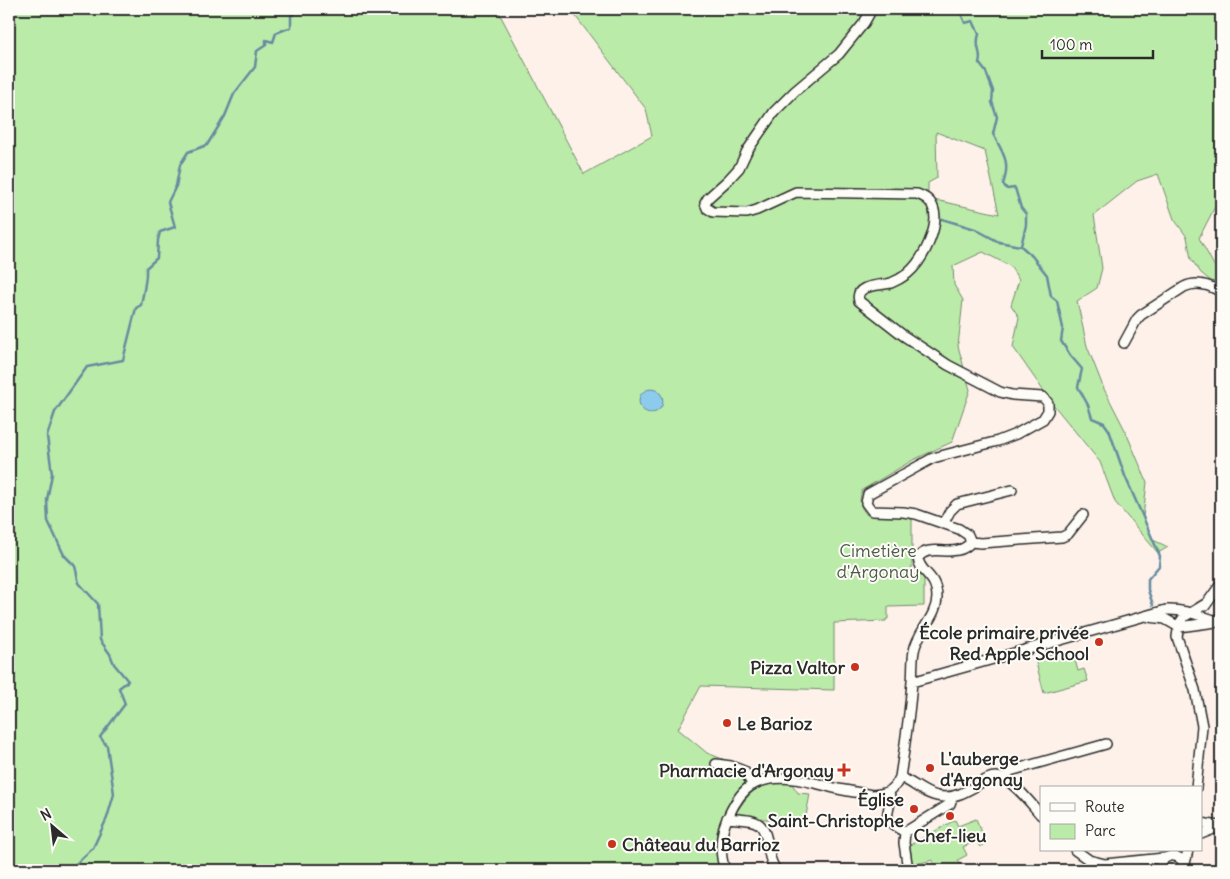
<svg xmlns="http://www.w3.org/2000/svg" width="1230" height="879" font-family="Delius,sans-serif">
  <rect width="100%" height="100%" fill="#fdf1ea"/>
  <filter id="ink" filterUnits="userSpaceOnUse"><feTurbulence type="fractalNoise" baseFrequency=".02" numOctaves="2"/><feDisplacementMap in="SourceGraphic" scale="10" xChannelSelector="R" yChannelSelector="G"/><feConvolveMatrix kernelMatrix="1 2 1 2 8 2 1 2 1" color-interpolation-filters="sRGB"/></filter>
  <g filter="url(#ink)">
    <!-- green -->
    <path fill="#bbeba9" stroke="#738b6a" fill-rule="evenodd" d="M9 9H497L584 174 652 136 646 109 570 9H1221V183L1219 199 1199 238 1221 278V289L1201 273 1191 259 1187 237 1174 219 1158 174 1137 181 1094 215 1102 268 1097 288 1077 301 1087 346 1104 389 1125 430 1147 482 1143 517 1153 540 1168 547 1158 553 1115 502 1100 462 1052 403 1013 347 1019 317 1011 305 1019 280 1010 266 983 252 953 266 954 285 963 300 958 346 970 390 952 442 913 460 862 490C859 501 859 506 867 515L912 517V575H924V606L888 607V619H886V621L834 623V690L701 686 678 729 707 753 759 773 741 792 731 807 721 854 731 870H9ZM936 132 985 151 999 214 940 201 928 200V183L937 178Z
      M1061 652 1075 660 1078 671 1084 669 1088 681 1044 693 1035 659Z
      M785 782 792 784 798 793 810 794 805 821 745 818 736 813C750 791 757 784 785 782Z
      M976 819 987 843 980 847 976 841 963 847 967 855 958 860 963 870H933V860L912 865 910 845 955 820 958 826Z"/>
    <!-- water -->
    <path fill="#8dcbed" stroke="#668b9f" d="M639 401a12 12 0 1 1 24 0a12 12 0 1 1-24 0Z"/>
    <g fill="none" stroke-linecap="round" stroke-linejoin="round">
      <!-- stream -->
      <path stroke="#668b9f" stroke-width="2.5" d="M959 9 965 23 973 21 979 34C974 49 983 52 979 63L986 72 993 91 992 102 997 117 993 134C1003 153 1011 162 1003 184L1007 189 1015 188 1021 208 1026 214V225L1021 246 1032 256 1047 275 1051 296 1057 301 1063 328 1061 341 1070 355 1082 369 1078 387 1088 405 1092 418 1104 423 1109 430 1125 476 1160 556 1159 566 1148 579V590L1153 605
        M942 219 975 229 999 242 1020 246
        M75 870 76 864 93 848 107 818 114 794 107 746 100 737 125 704 119 688 128 681 114 664 110 654 100 640 98 604 79 583 75 566 64 555 48 521 47 500 52 474 47 436 55 412 87 367 123 360 136 308 141 305C143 293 147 280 146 268L157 258 158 240 160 232 175 227 168 202 176 186 180 165 188 152 207 145 225 116 234 94 255 67 257 51 266 45V40L273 42 276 33 291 27V16L298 9"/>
      <defs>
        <path id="minor" d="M1124 343 1137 319 1141 315 1184 287C1196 281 1210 285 1221 292
          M943 524 950 511 957 504 1012 490
          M971 542 981 543 1062 537 1068 534 1083 515
          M1205 606 1221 584
          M1149 617 1165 619 1179 627 1216 622
          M912 682 1166 610C1186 609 1202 617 1221 622
          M716 764 731 766 744 771 753 785
          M900 777C916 784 927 797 945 797 956 797 965 792 974 787 980 783 988 777 995 777 1010 775 1031 804 1041 815
          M1005 778 1010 771 1106 744
          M1196 788 1202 726 1195 690 1177 637 1179 624 1184 617 1207 603
          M889 792C895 812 874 816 905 832
          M727 818C759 821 764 818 769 852 770 859 772 864 776 870
          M1201 823 1219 826
          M905 832 950 804 953 796
          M905 832 904 843 908 870
          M1201 834 1221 826
          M1075 850 1089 860 1105 864 1164 858
          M1185 864 1188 850
          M725 870C719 853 720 831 729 815 734 804 742 791 752 785 780 771 810 782 838 789 849 791 860 793 872 795 887 794 894 791 900 777 905 745 910 713 912 681 913 671 912 661 914 651 917 632 936 618 937 598 937 574 919 573 918 558 929 541 956 561 971 542L968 535 959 529 916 514 903 512 872 511 866 503 868 494 933 458 998 441 1016 434 1043 419 1048 411V403L1043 397 1012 395 1000 392 948 365 904 336 859 301C854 284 880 286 891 283 896 281 903 277 907 274 923 261 942 224 932 205 929 199 923 196 917 194L796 192 757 210 747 213 713 212 707 208 705 203 708 198 728 180 739 168 747 151 774 112 795 91 839 54 864 23 872 9
          M1160 870 1162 860C1169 855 1175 854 1182 860L1185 870"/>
      </defs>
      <!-- minor casing -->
      <use href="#minor" stroke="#2b2b2b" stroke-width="12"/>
      <!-- minor -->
      <use href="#minor" stroke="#fdfcf7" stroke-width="9"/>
    </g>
  </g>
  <!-- markers -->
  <g fill="#c8321e" stroke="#fdfcf7" stroke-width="2">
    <circle cx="1099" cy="642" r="5"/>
    <circle cx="855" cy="667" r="5"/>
    <circle cx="727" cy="723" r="5"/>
    <circle cx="930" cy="768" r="5"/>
    <path d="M841.5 762.5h5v5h5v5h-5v5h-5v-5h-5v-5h5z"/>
    <circle cx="914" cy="809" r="5"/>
    <circle cx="950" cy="816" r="5"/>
    <circle cx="612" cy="844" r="5"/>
  </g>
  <g text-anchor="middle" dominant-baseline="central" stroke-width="4" stroke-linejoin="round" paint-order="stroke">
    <!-- park labels -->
    <g font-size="18" fill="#4f5b4a" stroke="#fdfcf7">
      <text x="878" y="550">Cimetière<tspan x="878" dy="21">d'Argonay</tspan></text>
    </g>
    <!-- poi labels -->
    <g font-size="18" font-weight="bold" fill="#2b2b2b" stroke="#fdfcf7" text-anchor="end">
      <text x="1089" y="632">École primaire privée<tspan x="1089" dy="21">Red Apple School</tspan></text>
      <text x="845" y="667">Pizza Valtor</text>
      <text x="737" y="723" text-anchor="start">Le Barioz</text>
      <text x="940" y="758" text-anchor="start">L'auberge<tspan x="940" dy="21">d'Argonay</tspan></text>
      <text x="834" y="770">Pharmacie d'Argonay</text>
      <text x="904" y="799">Église<tspan x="904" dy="21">Saint-Christophe</tspan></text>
      <text x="950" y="835" text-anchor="middle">Chef-lieu</text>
      <text x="622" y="844" text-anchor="start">Château du Barrioz</text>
    </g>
  </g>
  <!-- margin -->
  <rect width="1230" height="879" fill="none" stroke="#fdfcf7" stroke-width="30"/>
  <rect x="15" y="15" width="1200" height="849" fill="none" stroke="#2b2b2b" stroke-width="2" filter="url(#ink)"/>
  <!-- legend -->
  <rect x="1040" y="786" width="162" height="65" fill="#fdfcf7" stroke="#a9a8a5"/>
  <rect x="1050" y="803" width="25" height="8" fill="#fdfcf7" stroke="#a9a8a5"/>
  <text x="1085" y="812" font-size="15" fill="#2b2b2b">Route</text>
  <rect x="1050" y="824" width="25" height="15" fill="#bbeba9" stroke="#a9a8a5"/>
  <text x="1085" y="836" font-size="15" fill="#2b2b2b">Parc</text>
  <!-- north arrow -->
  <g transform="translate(52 826) rotate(332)" stroke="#fdfcf7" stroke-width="4" paint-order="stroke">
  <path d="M0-4L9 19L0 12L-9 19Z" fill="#2b2b2b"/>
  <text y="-8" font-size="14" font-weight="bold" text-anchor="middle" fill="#2b2b2b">N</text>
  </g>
  <!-- scale -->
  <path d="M1042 50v8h111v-8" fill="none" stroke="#2b2b2b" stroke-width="2.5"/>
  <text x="1050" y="50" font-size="15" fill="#2b2b2b" stroke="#fdfcf7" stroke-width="4" paint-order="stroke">100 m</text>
</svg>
